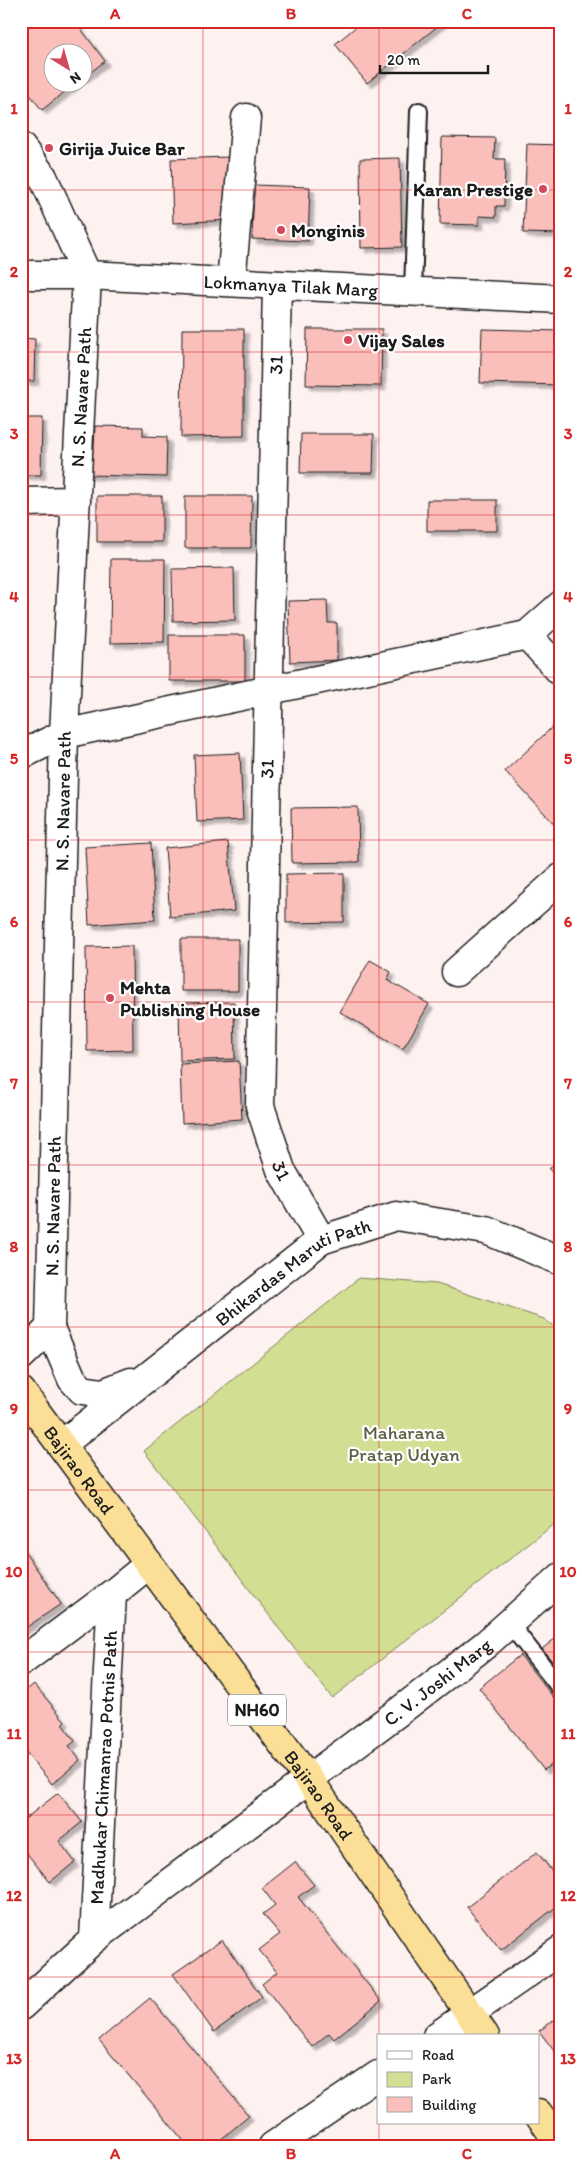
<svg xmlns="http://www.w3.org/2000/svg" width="582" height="2167" font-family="Itim,sans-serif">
  <defs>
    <filter id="shadow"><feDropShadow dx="4.5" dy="4.5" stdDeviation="1" flood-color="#0004"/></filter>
  </defs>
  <rect width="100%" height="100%" fill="#fef2f1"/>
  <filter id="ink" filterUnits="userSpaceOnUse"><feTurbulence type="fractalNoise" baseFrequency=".02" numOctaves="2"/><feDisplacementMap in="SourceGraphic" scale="10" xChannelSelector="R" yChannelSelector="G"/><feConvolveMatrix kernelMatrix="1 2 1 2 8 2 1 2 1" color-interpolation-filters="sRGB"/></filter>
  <g filter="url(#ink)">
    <!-- green -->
    <path fill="#d2df92" stroke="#777e57" d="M359 1278 437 1284 544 1319 561 1332V1519L332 1698 144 1451Z"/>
    <!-- building -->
    <path fill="#fbbfbb" stroke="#1c1c1c" filter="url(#shadow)" d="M21 21H75L105 61 82 79V52H52V82H77L42 110 21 83Z
      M363 21H444L367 83 335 44Z
      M442 137 495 138 494 159H505L504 206H496V217L479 216V225L440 224Z
      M527 144 561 145V234L523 233Z
      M229 157 231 220 173 223 171 159Z
      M400 158 402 247 361 248 360 159Z
      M254 185 310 187 308 241 252 239Z
      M182 329H244V436L181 437Z
      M307 329H382L381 386 306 385Z
      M482 329 561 331V385L480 383Z
      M21 338 35 339 34 381H21Z
      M21 418H42L41 475H21Z
      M95 426 143 427V436L167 437 166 477 88 475 89 448H94Z
      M301 434H374L373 473H300Z
      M97 496H162V542H97Z
      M185 496H252L251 548H185Z
      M427 500H497V531H427Z
      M111 559H165L164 642 110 643Z
      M234 568 235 620 173 621 172 569Z
      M327 600 328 623H337V660L290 662 288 601Z
      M169 635H245V681H169Z
      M561 719V831L505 771Z
      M240 753 243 820 197 822 194 755Z
      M358 807 359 862 292 863 291 808Z
      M228 842 234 911 170 917 165 848Z
      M151 843 155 920 89 925 85 847Z
      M344 873V922L286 923V874Z
      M181 939H238V991H181Z
      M132 946 133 1050 87 1051 86 947Z
      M370 960 391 972 387 980 429 1004 403 1049 340 1012Z
      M234 1002 235 1059 180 1061 179 1003Z
      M239 1061 242 1119 182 1123 180 1064Z
      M561 1159V1183L549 1169Z
      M21 1546 61 1604 21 1631Z
      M561 1634V1672L542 1649Z
      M520 1655 561 1707V1757L544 1770 479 1688Z
      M34 1684 65 1721 62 1724 75 1741 69 1746 80 1760 52 1784 21 1747V1695Z
      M58 1793 82 1822 59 1841 75 1862 50 1882 21 1846V1822Z
      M537 1852 561 1883V1903L501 1950 467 1907Z
      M295 1862 314 1885 298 1897 381 2001 334 2039 329 2033 312 2047 262 1984 277 1972 259 1950 280 1934 263 1914 275 1905 262 1888Z
      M222 1940 262 1997 214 2032 173 1974Z
      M150 1998 249 2116 213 2146H188L99 2040Z
      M561 2015V2060L539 2031Z"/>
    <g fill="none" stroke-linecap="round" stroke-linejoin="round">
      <defs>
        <path id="service" d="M413 291 419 111
          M509 1623 561 1689"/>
        <g id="minor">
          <path d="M21 147 43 177 87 275 64 734 50 1328 21 1356"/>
          <path d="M231 282 246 118"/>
          <path id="s1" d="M277 285 260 1106 281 1170 321 1240"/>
          <path d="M21 502 76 501"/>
          <path d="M527 635 561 672"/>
          <path d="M21 755 64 734 527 635 561 605"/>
          <path d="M456 972 561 878"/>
          <path d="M50 1328 72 1379 82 1390 103 1393 131 1382"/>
          <path id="s2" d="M61 1445 321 1240 396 1216 486 1230 561 1261"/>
          <path d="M21 1662 112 1594 149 1564"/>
          <path id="s3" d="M94 1939 112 1594"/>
          <path d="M437 2036 561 1950"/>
          <path d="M273 2146 378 2075"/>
        </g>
        <g id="tertiary">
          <path id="s4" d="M21 2006 94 1939 401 1710 486 1644 561 1577"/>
        </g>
        <g id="secondary">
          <path id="s5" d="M21 275H87L561 299"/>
        </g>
        <g id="trunk">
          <path id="s6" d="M21 1391 310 1781 485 2036"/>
          <path d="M538 2113 561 2146"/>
        </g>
      </defs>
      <!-- service casing -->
      <use href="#service" stroke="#1c1c1c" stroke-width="20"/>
      <!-- minor casing -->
      <use href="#minor" stroke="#1c1c1c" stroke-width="31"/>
      <!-- tertiary casing -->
      <use href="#tertiary" stroke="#1c1c1c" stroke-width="31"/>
      <!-- secondary casing -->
      <use href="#secondary" stroke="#1c1c1c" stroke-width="31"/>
      <!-- trunk casing -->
      <use href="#trunk" stroke="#1c1c1c" stroke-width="31"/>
      <!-- service -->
      <use href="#service" stroke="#fff" stroke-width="16"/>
      <!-- minor -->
      <use href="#minor" stroke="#fff" stroke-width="28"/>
      <!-- tertiary -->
      <use href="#tertiary" stroke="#fff" stroke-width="28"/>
      <!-- secondary -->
      <use href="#secondary" stroke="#fff" stroke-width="28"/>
      <!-- trunk -->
      <use href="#trunk" stroke="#fbdf96" stroke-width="28"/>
    </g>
  </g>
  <!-- grid -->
  <path fill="none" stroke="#d62828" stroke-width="1" stroke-opacity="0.55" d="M203 21V2146M379 21V2036M21 190H561M21 352H561M21 515H561M21 677H561M21 840H561M21 1002H561M21 1165H561M21 1327H561M21 1490H561M21 1652H561M21 1815H561M21 1977H561M379 2123V2146"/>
  <!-- markers -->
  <g fill="#d1495b" stroke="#fff" stroke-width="2">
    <circle cx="49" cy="148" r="5"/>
    <circle cx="543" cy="189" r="5"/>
    <circle cx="281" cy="230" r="5"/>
    <circle cx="348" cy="340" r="5"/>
    <circle cx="110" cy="998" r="5"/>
  </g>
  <g text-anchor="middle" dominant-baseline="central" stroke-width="4.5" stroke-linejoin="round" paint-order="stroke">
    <!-- shield labels -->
    <rect fill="#fff" stroke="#606060" stroke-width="1" x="228" y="1694.5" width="58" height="31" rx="4"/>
    <g font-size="18" font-weight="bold" fill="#1c1c1c">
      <text x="257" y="1710">NH60</text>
    </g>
    <!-- poi labels -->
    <g font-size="19" font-weight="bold" fill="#1c1c1c" stroke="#fff" text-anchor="start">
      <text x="59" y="148">Girija Juice Bar</text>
      <text x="533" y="189" text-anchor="end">Karan Prestige</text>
      <text x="291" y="230">Monginis</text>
      <text x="358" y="340">Vijay Sales</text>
      <text x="120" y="987">Mehta<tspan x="120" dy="22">Publishing House</tspan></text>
    </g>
    <!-- street labels -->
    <g font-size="19" fill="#1c1c1c" stroke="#fff">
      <text stroke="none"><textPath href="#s5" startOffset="270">Lokmanya Tilak Marg</textPath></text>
      <text transform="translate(276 365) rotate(-89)">31</text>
      <text transform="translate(81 397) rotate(-87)">N. S. Navare Path</text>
      <text transform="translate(267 769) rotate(-89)">31</text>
      <text transform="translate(63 801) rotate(-89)">N. S. Navare Path</text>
      <text stroke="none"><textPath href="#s1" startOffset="889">31</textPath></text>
      <text transform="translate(53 1206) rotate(-89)">N. S. Navare Path</text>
      <text stroke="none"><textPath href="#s2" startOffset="291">Bhikardas Maruti Path</textPath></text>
      <text stroke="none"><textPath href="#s6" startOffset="98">Bajirao Road</textPath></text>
      <text stroke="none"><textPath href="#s4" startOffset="528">C. V. Joshi Marg</textPath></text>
      <text stroke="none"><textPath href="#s3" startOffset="172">Madhukar Chimanrao Potnis Path</textPath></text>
      <text stroke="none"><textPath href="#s6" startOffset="502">Bajirao Road</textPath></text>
    </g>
    <!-- park labels -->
    <g font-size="19" fill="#5c6045" stroke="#fff">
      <text x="404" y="1432">Maharana<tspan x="404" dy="22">Pratap Udyan</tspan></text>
    </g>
  </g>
  <!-- margin -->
  <rect width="582" height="2167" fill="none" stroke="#fff" stroke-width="55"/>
  <!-- legend -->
  <rect x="377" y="2034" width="162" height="90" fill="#ffffff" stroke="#a4a4a4"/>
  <rect x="387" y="2051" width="25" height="8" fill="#ffffff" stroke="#a4a4a4"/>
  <text x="422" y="2060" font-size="15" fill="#1c1c1c">Road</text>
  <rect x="387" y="2072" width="25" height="15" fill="#d2df92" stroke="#a4a4a4"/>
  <text x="422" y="2084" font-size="15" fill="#1c1c1c">Park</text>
  <rect x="387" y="2097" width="25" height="15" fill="#fbbfbb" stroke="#a4a4a4"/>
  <text x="422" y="2110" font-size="15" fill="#1c1c1c">Building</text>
  <!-- north arrow -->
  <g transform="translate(68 68) rotate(143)"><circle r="24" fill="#ffffff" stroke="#a4a4a4"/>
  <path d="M0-4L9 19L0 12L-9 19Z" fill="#d1495b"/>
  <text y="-8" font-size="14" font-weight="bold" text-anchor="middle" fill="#1c1c1c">N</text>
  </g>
  <!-- scale -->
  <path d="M380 65v8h108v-8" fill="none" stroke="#1c1c1c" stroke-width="2.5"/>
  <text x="387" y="65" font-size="15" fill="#1c1c1c" stroke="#ffffff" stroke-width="4" paint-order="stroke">20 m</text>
  <rect x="28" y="28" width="526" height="2112" fill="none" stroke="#d62828" stroke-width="2"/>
  <g font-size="16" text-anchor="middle" font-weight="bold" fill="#d62828">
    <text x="115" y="19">A</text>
    <text x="291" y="19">B</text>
    <text x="467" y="19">C</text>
    <text x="14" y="114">1</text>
    <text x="568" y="114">1</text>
    <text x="14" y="277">2</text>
    <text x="568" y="277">2</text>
    <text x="14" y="439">3</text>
    <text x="568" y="439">3</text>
    <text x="14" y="602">4</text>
    <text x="568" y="602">4</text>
    <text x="14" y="764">5</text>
    <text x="568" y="764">5</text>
    <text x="14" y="927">6</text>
    <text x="568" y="927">6</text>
    <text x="14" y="1089">7</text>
    <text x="568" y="1089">7</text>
    <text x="14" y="1252">8</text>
    <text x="568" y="1252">8</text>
    <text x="14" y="1414">9</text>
    <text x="568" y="1414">9</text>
    <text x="14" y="1577">10</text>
    <text x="568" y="1577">10</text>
    <text x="14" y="1739">11</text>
    <text x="568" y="1739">11</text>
    <text x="14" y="1901">12</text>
    <text x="568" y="1901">12</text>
    <text x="14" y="2064">13</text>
    <text x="568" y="2064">13</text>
    <text x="115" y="2159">A</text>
    <text x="291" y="2159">B</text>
    <text x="467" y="2159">C</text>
  </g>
</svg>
